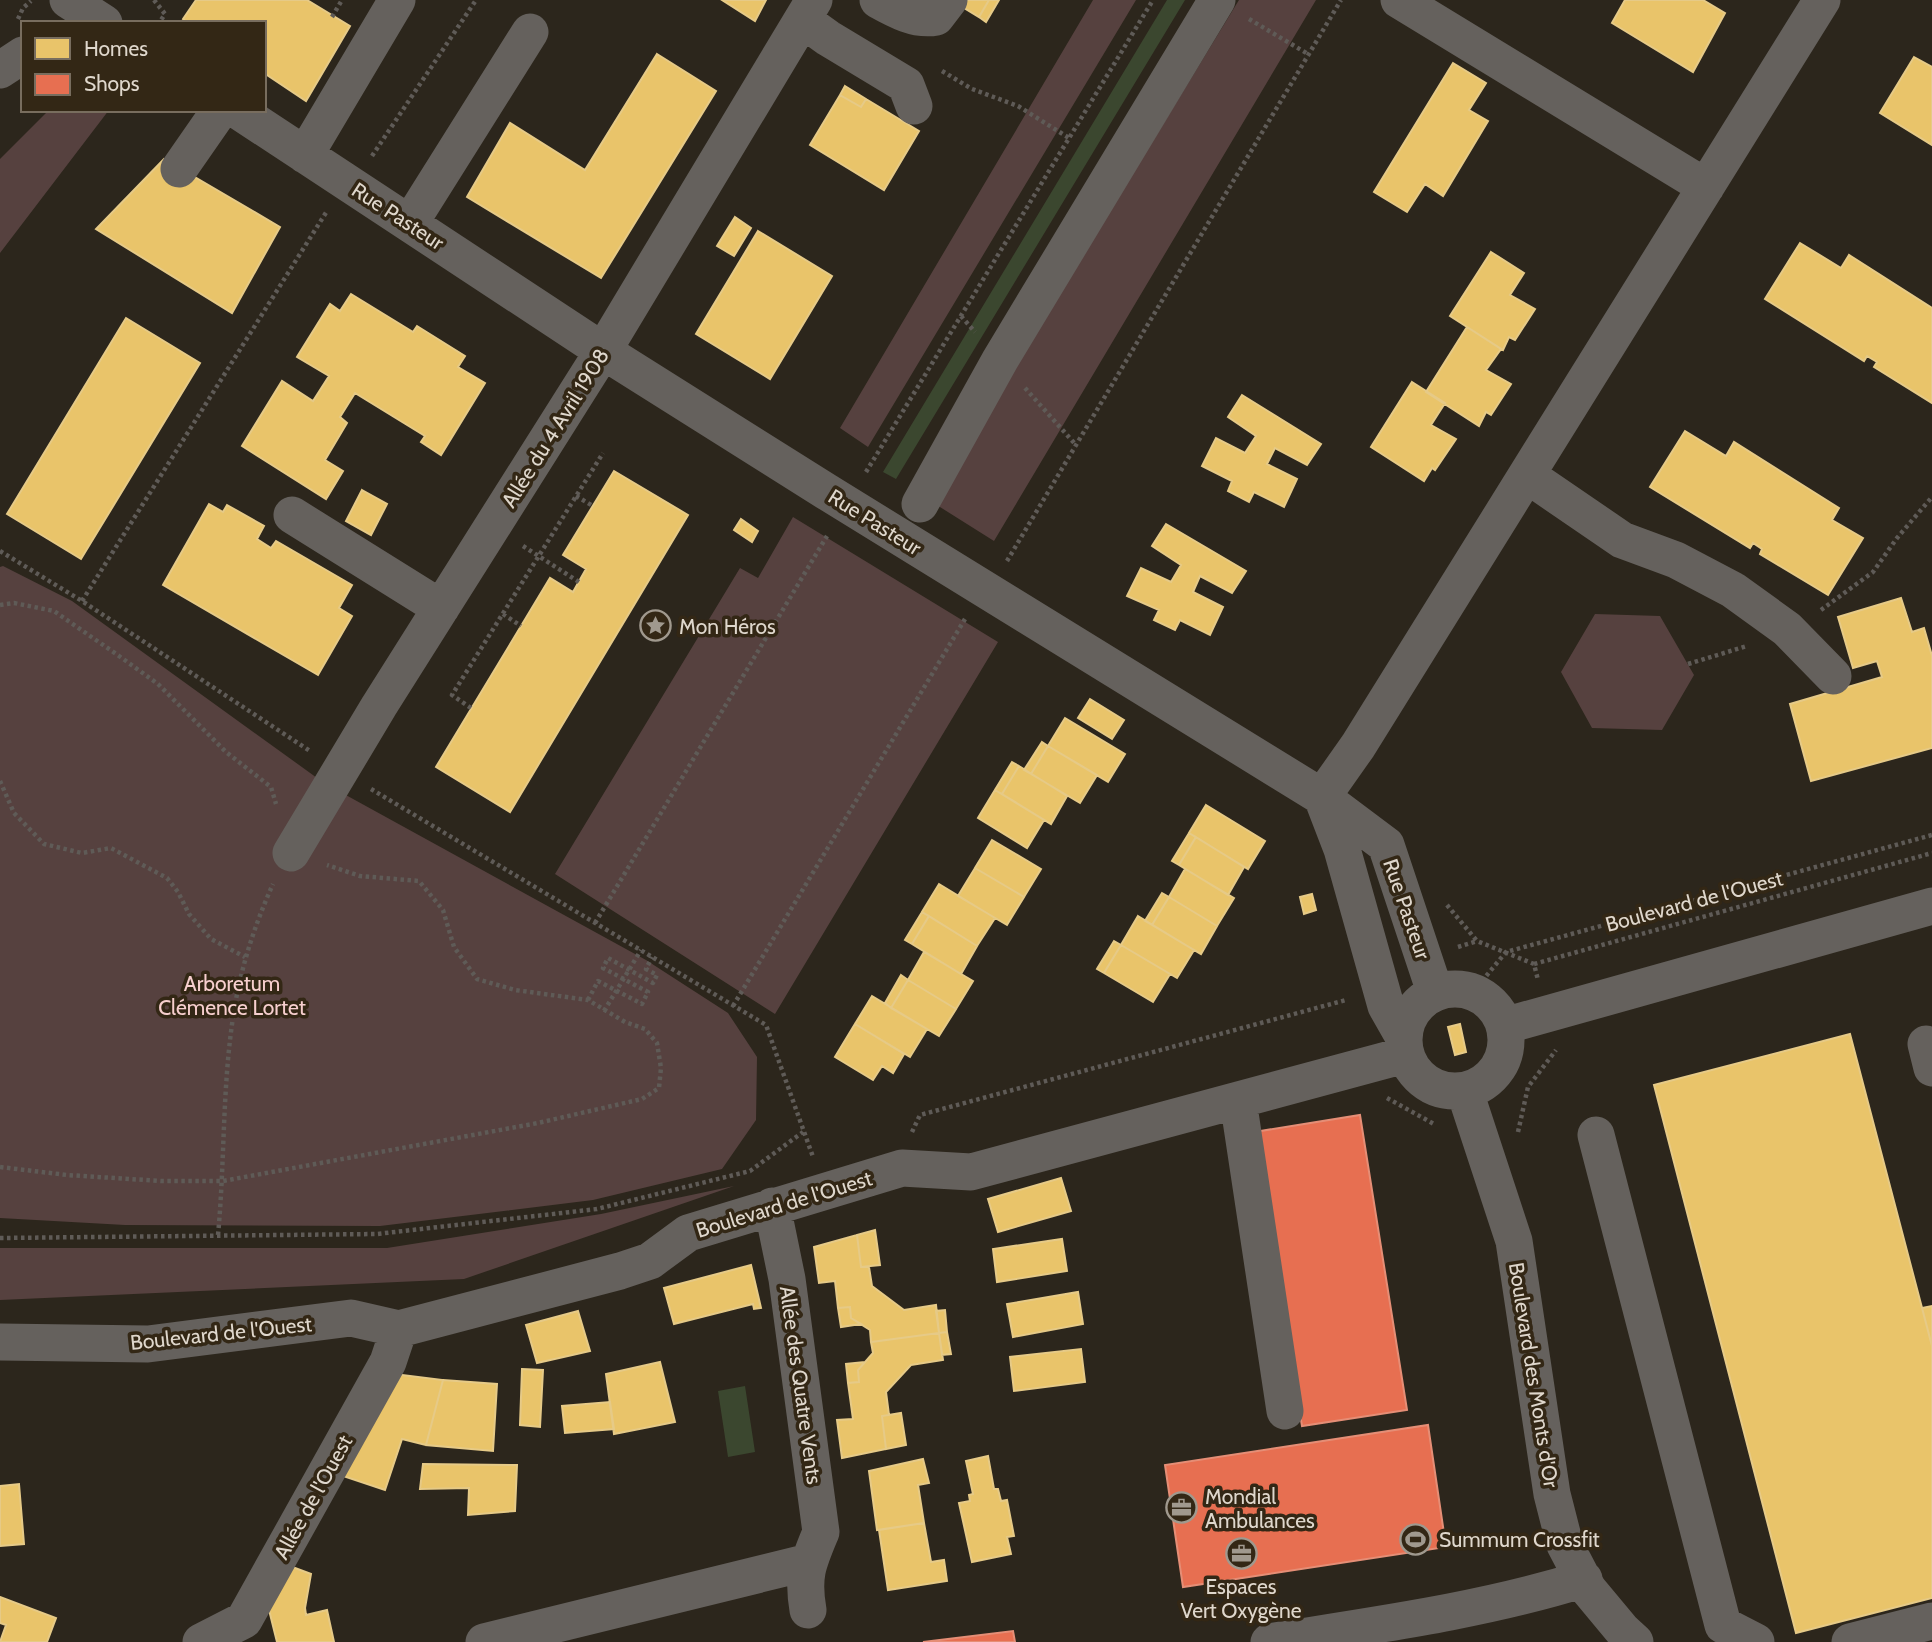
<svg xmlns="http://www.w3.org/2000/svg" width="1932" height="1642" font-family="Cabin,sans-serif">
  <rect width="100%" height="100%" fill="#2c261c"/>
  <!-- green -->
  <path fill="#56413f" d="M1093 0H1136L868 447 840 428Z
    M1239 0H1316L994 541 932 502Z
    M49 110H109L0 253V159Z
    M793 517 998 642 775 1014 555 874 740 568 758 578Z
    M3 566 72 601 324 783 646 960 728 1013 757 1057 756 1120 722 1169 593 1200 380 1226 125 1225 0 1218V567Z
    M1595 614 1660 616 1694 675 1662 730 1592 728 1561 672Z
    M734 1186 464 1279 0 1300V1248H387L601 1214Z"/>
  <!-- water -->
  <path fill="#3b472f" d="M1167 0H1185L896 479 883 472Z
    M745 1386 755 1452 728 1457 718 1391Z"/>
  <!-- homes -->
  <path fill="#e9c46a" stroke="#e6ca87" stroke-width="2" d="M196 0H307L350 26 306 101 264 73V23H188L183 19Z
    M722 0H766L755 21Z
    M951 0H989L979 17Z
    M989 0H999L986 22 979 17Z
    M1625 0H1703L1725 13 1693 72 1612 23Z
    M657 54 716 91 601 278 467 197 510 123 585 170Z
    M1914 57 1932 67V145L1880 113Z
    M1453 63 1486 83 1469 110 1488 121 1443 196 1425 184 1407 212 1374 192Z
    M845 86 866 99 861 107 840 95Z
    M840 95 861 107 866 99 919 131 884 190 810 145Z
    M164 159 280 227 232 313 96 229Z
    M735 217 751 228 734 256 717 246Z
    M758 231 832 276 770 379 696 334Z
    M1800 243 1841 268 1849 255 1932 308V403L1874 367 1877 362 1867 356 1864 361 1765 299Z
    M1491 252 1524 273 1510 295 1535 309 1515 340 1509 337 1503 350 1450 316Z
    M351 294 413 332 417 326 465 356 458 367 485 383 441 455 421 442 425 436 355 393 340 417 347 423 325 460 343 471 326 499 242 446 282 381 313 401 329 376 297 357 330 304 340 311Z
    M126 318 200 363 81 559 7 514Z
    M1467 327 1501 349 1486 370 1511 384 1491 415 1486 412 1479 426 1426 392Z
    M1412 382 1445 403 1431 425 1456 439 1435 470 1432 468 1424 481 1371 447Z
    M1242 395 1321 444 1307 465 1275 448 1267 464 1297 479 1284 507 1254 492 1249 502 1228 491 1232 481 1202 466 1216 438 1245 453 1256 436 1228 417Z
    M1685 431 1726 456 1734 442 1839 508 1832 520 1863 538 1828 595 1760 554 1762 549 1753 543 1750 548 1650 487Z
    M614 471 688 515 510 812 436 767 550 578 573 592 586 569 563 555Z
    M362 490 387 504 371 535 346 521Z
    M209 504 223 512 227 505 264 526 257 539 271 548 276 541 352 585 339 608 352 616 318 675 163 585Z
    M741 519 758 531 752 542 734 530Z
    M1166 524 1246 571 1232 593 1200 576 1193 592 1223 607 1210 635 1180 620 1175 630 1154 620 1159 610 1127 596 1141 568 1171 582 1181 565 1152 546Z
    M1901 598 1912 632 1924 628 1932 656V748L1811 781 1790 704 1882 677 1877 661 1853 668 1838 617Z
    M1090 699 1124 720 1112 739 1078 718Z
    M1065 718 1125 754 1108 782 1048 746Z
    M1042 742 1048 746 1031 774 1024 770Z
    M1048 746 1097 775 1080 803 1031 774Z
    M1012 762 1019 766 1002 794 995 790Z
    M1019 766 1067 796 1051 824 1002 794Z
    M995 790 1044 820 1027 848 978 818Z
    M1206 805 1265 841 1248 869 1189 833Z
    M1189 833 1196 837 1179 865 1172 861Z
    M1196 837 1244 867 1228 895 1179 865Z
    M992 840 1041 869 1024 897 975 868Z
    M975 868 1024 897 1007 925 958 896Z
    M1185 869 1234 898 1217 926 1169 897Z
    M939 884 995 918 977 946 922 912Z
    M1162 893 1169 897 1152 925 1145 921Z
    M1312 894 1316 910 1304 914 1300 897Z
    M1169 897 1217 926 1201 954 1152 925Z
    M922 912 929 916 912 944 905 940Z
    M929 916 977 946 961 974 912 944Z
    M1138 916 1194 950 1177 978 1121 945Z
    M1114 941 1121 945 1104 973 1097 969Z
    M1121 945 1170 974 1153 1002 1104 973Z
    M924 952 973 981 956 1009 908 980Z
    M901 975 908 980 891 1008 885 1003Z
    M908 980 956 1009 939 1036 891 1008Z
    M872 996 927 1029 910 1057 855 1024Z
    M855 1024 904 1054 893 1073 882 1066 873 1080 835 1057Z
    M1460 1024 1466 1052 1455 1055 1448 1027Z
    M1850 1034 1932 1346V1598L1796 1633 1654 1085Z
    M1061 1178 1071 1211 998 1232 988 1199Z
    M875 1230 880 1265 861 1267 857 1235Z
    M857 1235 861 1267H869L872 1286 904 1310 936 1305 939 1333 871 1342 870 1330 851 1318 850 1307 838 1308 835 1281 819 1283 814 1247Z
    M1062 1239 1067 1271 997 1282 993 1249Z
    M751 1265 761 1308 754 1309 753 1304 674 1324 664 1288Z
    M1078 1292 1083 1324 1013 1337 1007 1304Z
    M1932 1306V1346L1922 1308Z
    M850 1307 851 1318 861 1324 841 1327 838 1308Z
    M945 1310 947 1332 939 1333 936 1311Z
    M578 1311 590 1351 537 1363 526 1325Z
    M947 1332 951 1354 942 1355 939 1333Z
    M939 1333 943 1360 911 1365 886 1392 889 1415 882 1416 886 1449 842 1458 837 1420 853 1419 848 1383 859 1382 858 1370 873 1353 871 1342Z
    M1081 1349 1085 1382 1014 1391 1010 1357Z
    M660 1362 675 1422 614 1434 606 1374Z
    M865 1362 858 1370 859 1382 848 1383 846 1364Z
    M522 1369 543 1370 540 1427 520 1425Z
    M394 1374 443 1380 426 1445 402 1439 385 1490 337 1474Z
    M443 1380 497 1384 493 1451 426 1445Z
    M610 1402 614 1429 565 1433 562 1406Z
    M901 1413 906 1445 886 1449 882 1416Z
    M988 1456 994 1489H998L1001 1501 1007 1500 1014 1536 1007 1537 1011 1554 972 1562 959 1503 970 1501 969 1495 973 1494 966 1461Z
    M923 1459 929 1483 918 1485 924 1523 877 1530 869 1471Z
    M423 1464 517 1465 515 1511 468 1515 469 1488 420 1489Z
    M19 1484 24 1544 0 1546V1486Z
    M924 1523 931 1562 944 1560 947 1581 888 1590 879 1530Z
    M287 1565 311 1574 305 1608 306 1615 327 1610 334 1642H277L267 1602Z
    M0 1597 56 1618 47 1642H0L6 1625 0 1623Z"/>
  <!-- shops -->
  <path fill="#e76f51" stroke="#e58e76" stroke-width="2" d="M1360 1115 1407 1410 1302 1426 1254 1132Z
    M1428 1425 1446 1547 1183 1587 1165 1465Z
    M1013 1631 1015 1642H923Z"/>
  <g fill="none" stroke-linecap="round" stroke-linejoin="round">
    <!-- path -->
    <path stroke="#5f5b57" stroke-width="4.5" stroke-dasharray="3.5 3.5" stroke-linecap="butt" d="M154 0 165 14 159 23
      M332 17 342 0
      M18 19 23 8 31 1
      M1249 19 1308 54
      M942 71 972 89 1018 106 1069 138
      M372 156 476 0
      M961 316 975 332
      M1025 388 1076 445
      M866 472 1153 0
      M576 496 593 506
      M523 546 579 582
      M0 551 82 601 310 751
      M1007 561 1341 0
      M82 601 327 211
      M0 605 14 603 54 611 119 656 158 684 226 752 271 787 276 804
      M1821 610 1873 572 1897 538 1932 497
      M503 614 521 626
      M1688 664 1747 646
      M471 708 452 695 603 453
      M0 781 14 813 44 844 82 853 111 848 167 878 178 892 189 914 211 939 245 957
      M371 789 766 1025 813 1157
      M1447 905 1477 941 1534 964 1538 980
      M595 923 827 536
      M1458 947 1477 941
      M1534 964 1932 853
      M1473 992 1506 952 1932 835
      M588 1000 598 981 642 1004 648 992 603 968 608 958 653 983 657 975 646 969 652 957
      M733 1006 965 619
      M604 1011 641 950
      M1387 1098 1434 1124
      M912 1132 920 1115 1346 1000
      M1518 1132 1528 1087 1556 1050
      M0 1167 67 1175 161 1181H223L538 1123 642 1099 659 1088 661 1068 657 1043 645 1029 625 1022 588 1000 515 990 477 979 454 947 443 910 419 881 360 876 327 865
      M218 1235C225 1161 222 1085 234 1011 241 967 255 924 273 884
      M0 1238 377 1234 597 1209 750 1171 803 1132"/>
    <!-- minor -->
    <path stroke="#65615d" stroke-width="37" d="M68 0 104 23
      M878 0C896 10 916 21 936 17L949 0
      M1399 0 1706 187
      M803 20 828 38 906 85 914 106
      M0 70 23 55
      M237 110 603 351 827 492 1322 797 1386 845 1435 992
      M305 155 397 0
      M179 169 220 110
      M410 223 530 32
      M1527 475 1622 540 1676 560 1733 590 1787 629 1833 676
      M920 504 1000 360 1217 0
      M292 515 441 608
      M1322 797 1358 746 1822 0
      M1322 797 1342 849 1386 1006 1403 1036
      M291 853 379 706 603 351 814 0
      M1404 1040a51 51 0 1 1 102 0a51 51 0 1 1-102 0Z
      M1504 1026 1932 906
      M1926 1044 1932 1068
      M1465 1092 1514 1241 1552 1494 1565 1545 1588 1589 1623 1631 1635 1642
      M1238 1100 1285 1411
      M1596 1135 1723 1625 1756 1642
      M772 1206 787 1279 821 1532C808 1563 802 1576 808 1610
      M0 1342 148 1344 351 1318 399 1329 620 1271 650 1261 688 1233 902 1168 971 1172 1405 1055
      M201 1642 244 1620 388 1362 399 1329
      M484 1642 809 1562
      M1269 1642C1375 1625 1481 1611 1584 1579
      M1850 1642 1932 1621"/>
  </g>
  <!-- icons -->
  <defs>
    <symbol id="sight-ring" viewBox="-11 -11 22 22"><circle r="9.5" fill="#332715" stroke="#a0998e" stroke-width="1.5"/><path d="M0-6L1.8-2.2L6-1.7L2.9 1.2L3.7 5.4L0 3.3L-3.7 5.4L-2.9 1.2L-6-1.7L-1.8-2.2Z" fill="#a0998e"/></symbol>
    <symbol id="office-ring" viewBox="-11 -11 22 22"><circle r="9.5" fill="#332715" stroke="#a0998e" stroke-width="1.5"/><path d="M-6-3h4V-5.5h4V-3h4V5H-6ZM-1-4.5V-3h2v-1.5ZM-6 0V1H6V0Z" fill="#a0998e"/></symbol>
    <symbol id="stadium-ring" viewBox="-11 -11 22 22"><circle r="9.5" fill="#332715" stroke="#a0998e" stroke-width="1.5"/><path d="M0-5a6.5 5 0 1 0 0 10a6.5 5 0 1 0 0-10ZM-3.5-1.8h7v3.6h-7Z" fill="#a0998e"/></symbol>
  </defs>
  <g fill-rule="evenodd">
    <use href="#sight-ring" x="638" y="608" width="35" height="35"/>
    <use href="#office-ring" x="1164" y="1490" width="35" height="35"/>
    <use href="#stadium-ring" x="1398" y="1522" width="35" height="35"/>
    <use href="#office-ring" x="1224" y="1536" width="35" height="35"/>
  </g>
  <g text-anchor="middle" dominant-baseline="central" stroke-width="7" stroke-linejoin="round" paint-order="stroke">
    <!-- street labels -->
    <g font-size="21" fill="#dfd7cc" stroke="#332715">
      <text transform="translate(398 216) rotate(33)">Rue Pasteur</text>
      <text transform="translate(555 428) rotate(-58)">Allée du 4 Avril 1908</text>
      <text transform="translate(875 522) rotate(32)">Rue Pasteur</text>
      <text transform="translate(1694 901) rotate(-15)">Boulevard de l'Ouest</text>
      <text transform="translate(1407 909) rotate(71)">Rue Pasteur</text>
      <text transform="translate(784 1204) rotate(-17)">Boulevard de l'Ouest</text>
      <text transform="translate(221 1333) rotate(-6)">Boulevard de l'Ouest</text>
      <text transform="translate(1534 1375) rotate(81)">Boulevard des Monts d'Or</text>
      <text transform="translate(801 1385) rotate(82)">Allée des Quatre Vents</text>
      <text transform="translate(313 1497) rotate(-61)">Allée de l'Ouest</text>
    </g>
    <!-- poi labels -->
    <g font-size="21" fill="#dfd7cc" stroke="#332715" text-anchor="start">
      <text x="679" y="626">Mon Héros</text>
      <text x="1205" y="1496">Mondial<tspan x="1205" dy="24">Ambulances</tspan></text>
      <text x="1439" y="1539">Summum Crossfit</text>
      <text x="1241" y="1586" text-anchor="middle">Espaces<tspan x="1241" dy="24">Vert Oxygène</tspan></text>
    </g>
    <!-- park labels -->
    <g font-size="21" fill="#f7cfce" stroke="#332715">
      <text x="232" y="983">Arboretum<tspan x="232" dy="24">Clémence Lortet</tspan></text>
    </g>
  </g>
  <!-- legend -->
  <rect x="21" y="21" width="245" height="91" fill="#332715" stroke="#786d5e" stroke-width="2"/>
  <rect x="35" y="38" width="35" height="21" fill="#e9c46a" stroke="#786d5e" stroke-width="2"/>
  <text x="84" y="56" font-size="21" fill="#dfd7cc">Homes</text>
  <rect x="35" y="74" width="35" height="21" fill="#e76f51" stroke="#786d5e" stroke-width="2"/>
  <text x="84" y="91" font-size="21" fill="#dfd7cc">Shops</text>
</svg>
